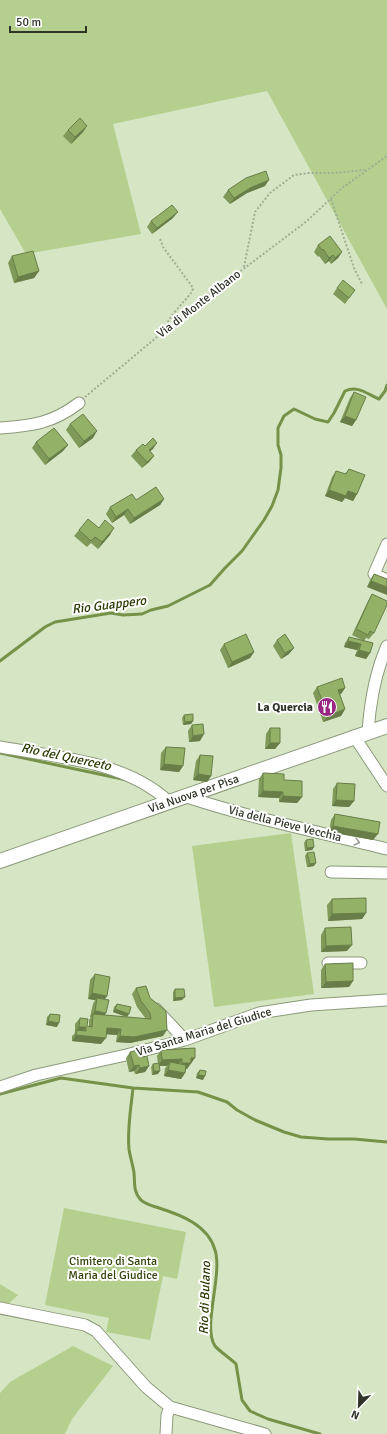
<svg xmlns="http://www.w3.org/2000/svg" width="387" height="1434" font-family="Signika,sans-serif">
  <rect width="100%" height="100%" fill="#d6e5c4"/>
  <!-- green -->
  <path fill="#b5d08e" d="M0 0H387V309L267 91 113 124 141 234 26 254 0 209Z
    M291 833 314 994 214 1007 192 846Z
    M64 1208 186 1232 177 1279 163 1276 150 1340 106 1332 109 1318 45 1305Z
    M0 1284 18 1295 0 1312Z
    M73 1346 113 1366 72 1419 65 1434H0V1393L10 1382Z"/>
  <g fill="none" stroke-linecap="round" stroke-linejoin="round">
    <!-- stream -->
    <path stroke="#769249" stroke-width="3" d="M0 661 45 627 55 622 111 613 123 615 142 614 151 610 168 606 210 585 225 568 242 551 264 520 272 506 278 490 281 468V455L278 445V428L284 416 294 409 315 419 328 422 334 413 345 391C358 385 367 394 379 399L385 391 387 385
      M0 753 127 780
      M133 1088C131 1108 127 1129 129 1149 130 1157 133 1165 134 1173 135 1182 133 1191 140 1199 144 1204 153 1206 159 1208 181 1215 208 1225 215 1250 223 1275 202 1327 215 1346 218 1350 231 1359 236 1364L242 1400 250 1411 268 1419 320 1434
      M0 1094 61 1078 133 1088 198 1092 227 1102 237 1110 255 1120 284 1132 301 1137 328 1139H354L387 1142"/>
    <defs>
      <path id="minor" d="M0 428C32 426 53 423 79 403
        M387 544 374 574 387 580
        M368 732C370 703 375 673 387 646
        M354 736 387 786
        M0 747C56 757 125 761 168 801
        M184 796C250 818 319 832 387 849
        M331 872 387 873
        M328 963H361
        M156 1009 185 1040
        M0 1087 36 1075 126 1055 185 1040 259 1013 311 1005 387 1000
        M0 1308 85 1325 96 1331 146 1387 170 1407 265 1434
        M166 1434 167 1415 170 1407"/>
      <g id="major">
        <path id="s1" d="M0 861 387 726"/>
      </g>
    </defs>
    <!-- minor casing -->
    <use href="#minor" stroke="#8c9a7b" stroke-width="13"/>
    <!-- major casing -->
    <use href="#major" stroke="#8c9a7b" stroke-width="16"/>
    <!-- path -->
    <path stroke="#a2ae93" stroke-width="2" stroke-dasharray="2 2" stroke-linecap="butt" d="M331 199 354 268 362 284
      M160 239 163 247 191 285 193 289 191 293C185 301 165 320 165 330
      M244 267 255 212 270 193 294 175 309 173H334L365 170
      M85 397 193 307 307 221 342 188 387 156"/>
    <!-- minor -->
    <use href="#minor" stroke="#fff" stroke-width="11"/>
    <!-- major -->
    <use href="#major" stroke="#fff" stroke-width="14"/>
  </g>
  <!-- wall -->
  <path fill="#7f9959" d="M87 126 83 132 71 144 63 136 68 130Z
    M265 186 247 193 230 204 223 197 228 190Z
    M173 218 152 234 147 227 151 221Z
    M318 245 342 252 338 258 331 264 329 261 325 264 319 256 318 257 314 252Z
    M12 256 39 271 34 278 14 283 8 263Z
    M337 288 355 290 345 304 333 294Z
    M354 392 356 420 352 426 340 422 350 398Z
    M70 424 93 438 79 448 66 430Z
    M36 442 68 445 63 451 45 465 32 448Z
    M145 446 153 449 150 451 154 456 149 462 142 468 131 456 136 450Z
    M349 469 357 494 353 501 345 498 342 502 325 496 332 477 336 471 345 474Z
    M164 499 160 505 130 524 124 515 112 523 106 514 110 507 136 500Z
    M99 528 110 535 98 549 91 543 87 547 74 536 79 530Z
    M374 574 387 579 367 587 370 580Z
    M372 594 374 633 369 639 366 638 364 641 352 635 368 601Z
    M349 637 373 643 370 653 366 659 355 656 357 650 344 647 345 643Z
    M277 640 289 654 281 659 273 646Z
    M224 644 254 652 250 658 228 668 220 650Z
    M317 687 345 688 341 694H340L345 709 341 716 323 722 313 693Z
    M184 715 193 721 191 724 183 725 182 718Z
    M192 725 200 741 189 742 188 731Z
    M270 728 280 743 275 749H265L266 734Z
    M166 747 183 766 179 772 160 770 161 753Z
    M200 755 211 776 207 782 193 780 196 761Z
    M263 773 284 780 302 797 297 803 279 802V798L258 797 259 779Z
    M337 783 354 801 349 807 332 806 333 789Z
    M335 814 373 840 329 832 331 820Z
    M306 840 314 847 312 850 305 851 304 843Z
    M307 853 314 866 307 867 305 856Z
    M332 899 366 913 362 919 328 921 327 905Z
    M325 928 347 951 321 952V935Z
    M325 964 353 981 349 987 321 988V970Z
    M95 974 107 996 104 1000 105 1015 146 1019 137 1007 132 994 136 988 146 986 163 1036 130 1043 116 1042 117 1035 106 1034 101 1044 72 1041V1036L75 1033V1024L80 1018 87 1026H89V1020L91 1017H90L93 1004 95 1000 88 999 90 980Z
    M175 989 182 1000 173 1001V992Z
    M117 1004 127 1017 113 1012 114 1007Z
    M50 1014 57 1027 46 1025 47 1017Z
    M195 1048 191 1064H190L187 1069H186L185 1073 181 1079 164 1076 165 1068 167 1066H160L158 1074 152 1075 151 1067 153 1064H158L157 1056 161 1050Z
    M130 1052 143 1057 149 1066 145 1072 135 1074 134 1071 129 1072 126 1058Z
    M200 1070 203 1080 196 1078 197 1073Z"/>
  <!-- shaded-wall -->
  <path fill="#687d48" d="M87 126 83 132 71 144 75 137Z
    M269 180 265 186 247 193 230 204 234 198 252 187Z
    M178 212 173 218 152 234 157 228Z
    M342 252 338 258 331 264 335 258Z
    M333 255 329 261 325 264 329 258Z
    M39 271 34 278 14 283 18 277Z
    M345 416 356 420 352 426 340 422Z
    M97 431 93 438 79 448 84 441Z
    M157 443 153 449 144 456 149 450Z
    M68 445 63 451 45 465 49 459Z
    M154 456 149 462 142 468 147 462Z
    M329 490 348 491 357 494 353 501 345 498 342 502 325 496Z
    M164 499 160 505 130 524 134 518Z
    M128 509 124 515 112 523 116 517Z
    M114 528 110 535 98 549 102 542Z
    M371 581 387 587V595L367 587Z
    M348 641 361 644 357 650 344 647Z
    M294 648 289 654 281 659 285 653Z
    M359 650 370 653 366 659 355 656Z
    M254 652 250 658 228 668 232 662Z
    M345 688 341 694 334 696 338 690Z
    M345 709 341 716 323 722 328 716Z
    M193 721 191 724 183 725 185 722Z
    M204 734 200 741 189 742 193 736Z
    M270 743H280L275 749H265Z
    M164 764 183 766 179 772 160 770Z
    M198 774 211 776 207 782 193 780Z
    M263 791 283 792 279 798 258 797Z
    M283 796 302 797 297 803 279 802Z
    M336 800 354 801 349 807 332 806Z
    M333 826 378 834 373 840 329 832Z
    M314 847 312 850 305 851 307 848Z
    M316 863 314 866 307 867 310 864Z
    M366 913 362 919 328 921 332 914Z
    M352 945 347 951 321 952 326 946Z
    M353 981 349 987 321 988 326 982Z
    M92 993 107 996 103 1002 97 998 95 1000 88 999Z
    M185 997 182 1000 173 1001 175 998Z
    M115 1009 129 1014 127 1017 113 1012Z
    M95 1011 106 1013 102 1019 93 1014 91 1017H90Z
    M48 1021 59 1023 57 1027 46 1025Z
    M79 1027H86L82 1033 77 1030 74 1033Z
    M107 1028 121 1029 117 1035 102 1034Z
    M167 1030 163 1036 130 1043 116 1042 120 1036Z
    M76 1035 106 1038 101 1044 72 1041Z
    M191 1058H195L187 1069H178L182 1063Z
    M182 1059 178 1065 170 1062 167 1066H158L162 1060Z
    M139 1065 134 1071 129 1072 134 1066Z
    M149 1066 145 1072 135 1074 140 1068Z
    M168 1070 185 1073 181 1079 164 1076Z
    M154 1071H160L158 1074 152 1075Z
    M198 1075 205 1076 203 1080 196 1078Z"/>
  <!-- building -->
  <path fill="#94b267" stroke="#687d48" d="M80 118 87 126 75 137 68 130Z
    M266 171 269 180 252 187 234 198 228 190 246 178Z
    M172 205 178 212 157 228 151 221Z
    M330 236 342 252 335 258 333 255 329 258 323 249 322 250 318 245Z
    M33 251 39 271 18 277 12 256Z
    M343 280 355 290 349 298 337 288Z
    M354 392 366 397 356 420 345 416Z
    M83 414 97 431 84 441 70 424Z
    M54 428 68 445 49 459 36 442Z
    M153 438 157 443 149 450 154 456 147 462 136 450 143 444 145 446Z
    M349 469 365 475 357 494 348 491 346 496 329 490 336 471 346 474Z
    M156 487 164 499 134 518 128 509 116 517 110 507 132 494 136 500Z
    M88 519 99 528 105 520 114 528 102 542 95 537 91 541 79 530Z
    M374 574 387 579V587L371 581Z
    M372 594 387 601V605L374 633 370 631 368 635 356 629Z
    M246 634 254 652 232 662 224 644Z
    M285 634 294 648 285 653 277 640Z
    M349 637 373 643 370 653 359 650 361 644 348 641Z
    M342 678 345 688 338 690 345 709 328 716 317 687Z
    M193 714V721L185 722 184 715Z
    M203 724 204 734 193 736 192 725Z
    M270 728H280V743H270Z
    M166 747 185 748 183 766 164 764Z
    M200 755 213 756 211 776 198 774Z
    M263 773 284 774V780L302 781V797L283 796V792L263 791Z
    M337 783 355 784 354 801 336 800Z
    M335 814 380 822 378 834 333 826Z
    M313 839 314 847 307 848 306 840Z
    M314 852 316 863 310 864 307 853Z
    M366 898V913L332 914V899Z
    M351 927 352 945 326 946 325 928Z
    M353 963V981L326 982 325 964Z
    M95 974 110 977 107 996 92 993Z
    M146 986 150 998 166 1011 167 1030 134 1037 120 1036 121 1029 107 1028 106 1038 76 1035 77 1030 86 1031V1027H79L80 1018 88 1019 87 1026 92 1027 93 1014 151 1019 150 1013 141 1001 136 988Z
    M175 989H184L185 997 175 998Z
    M97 998 109 1000 106 1013 95 1011Z
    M117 1004 131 1007 129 1014 115 1009Z
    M50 1014 60 1015 59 1023 48 1021Z
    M195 1048V1058H191V1063H182V1059L162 1060 161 1050Z
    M141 1049 143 1057 147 1056 149 1066 140 1068 139 1065 134 1066 130 1052Z
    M170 1062 186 1065 185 1073 168 1070Z
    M159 1063 160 1071H154L153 1064Z
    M200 1070 206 1071 205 1076 198 1075Z"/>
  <!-- one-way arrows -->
  <defs><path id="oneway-chevron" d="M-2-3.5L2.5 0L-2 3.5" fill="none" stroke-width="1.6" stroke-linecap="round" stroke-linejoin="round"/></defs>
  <use stroke="#979a94" href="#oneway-chevron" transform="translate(357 842) rotate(14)"/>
  <!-- icons -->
  <defs>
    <symbol id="restaurant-disc" viewBox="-11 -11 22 22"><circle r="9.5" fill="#982582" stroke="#fff"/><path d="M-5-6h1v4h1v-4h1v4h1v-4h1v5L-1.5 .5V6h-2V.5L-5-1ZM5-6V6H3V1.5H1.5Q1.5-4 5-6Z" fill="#fff"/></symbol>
  </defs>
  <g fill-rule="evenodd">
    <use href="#restaurant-disc" x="316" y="696" width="22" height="22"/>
  </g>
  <g text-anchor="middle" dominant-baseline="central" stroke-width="4" stroke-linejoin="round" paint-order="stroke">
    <!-- street labels -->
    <g font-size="12" fill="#2f3428" stroke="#fff">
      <text transform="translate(199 304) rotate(-38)">Via di Monte Albano</text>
      <text stroke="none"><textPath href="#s1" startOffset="205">Via Nuova per Pisa</textPath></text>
      <text transform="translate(285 824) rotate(14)">Via della Pieve Vecchia</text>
      <text transform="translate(204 1032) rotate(-17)">Via Santa Maria del Giudice</text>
    </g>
    <!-- poi labels -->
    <g font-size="12" font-weight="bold" fill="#2f3428" stroke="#fff" text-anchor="end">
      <text x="313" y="707">La Quercia</text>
    </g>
    <!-- park labels -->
    <g font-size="12" fill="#31440c" stroke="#fff">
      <text x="113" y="1261">Cimitero di Santa<tspan x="113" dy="14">Maria del Giudice</tspan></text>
    </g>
    <!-- water labels -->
    <g font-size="13" font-style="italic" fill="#293b02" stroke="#fff">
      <text transform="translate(109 605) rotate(-7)">Rio Guappero</text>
      <text transform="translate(66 757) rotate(12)">Rio del Querceto</text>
      <text transform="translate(205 1298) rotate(-88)">Rio di Bulano</text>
    </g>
  </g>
  <!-- north arrow -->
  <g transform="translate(359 1406) rotate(203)" stroke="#ffffff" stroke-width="3" paint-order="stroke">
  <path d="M0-3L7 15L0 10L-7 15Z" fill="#2f3428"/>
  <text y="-6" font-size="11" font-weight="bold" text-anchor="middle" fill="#2f3428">N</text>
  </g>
  <!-- scale -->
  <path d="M10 26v6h76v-6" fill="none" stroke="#2f3428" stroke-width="2"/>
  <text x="16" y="26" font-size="12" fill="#2f3428" stroke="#ffffff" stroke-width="3" paint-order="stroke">50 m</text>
</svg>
